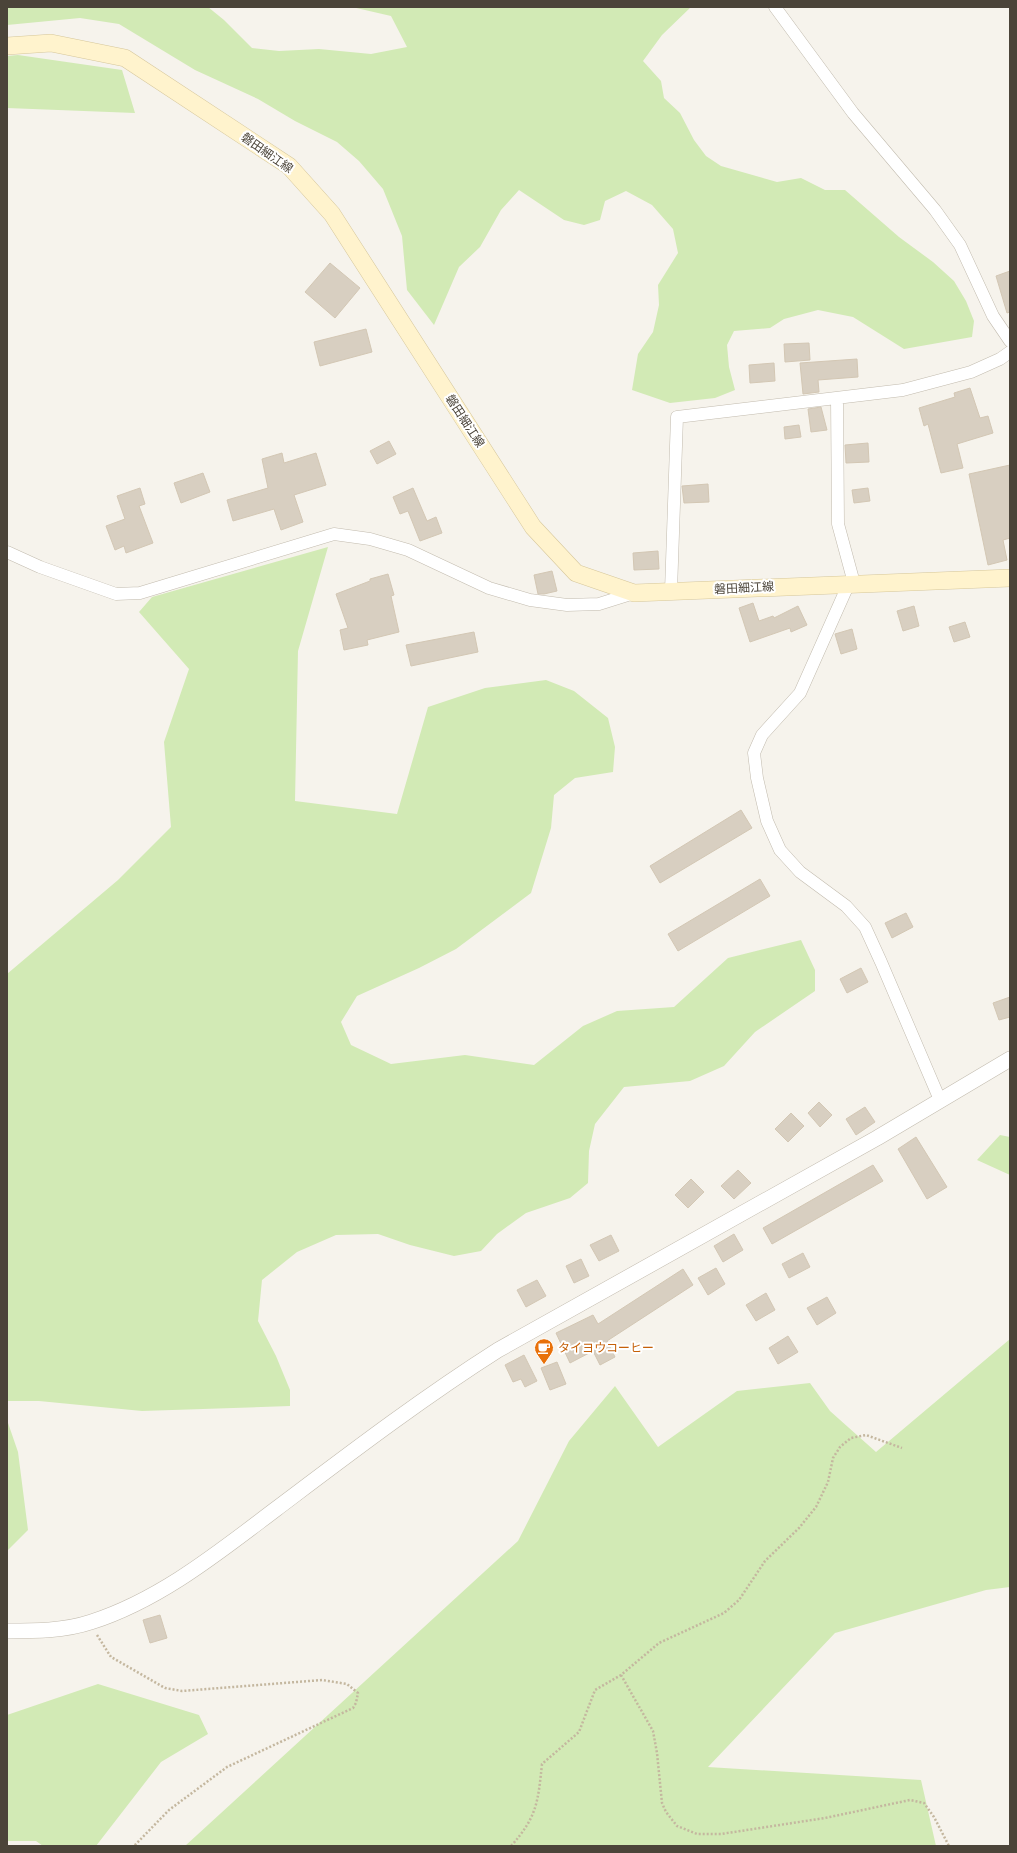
<svg xmlns="http://www.w3.org/2000/svg" width="1017" height="1853" font-family="'DM Sans','Noto Sans JP',sans-serif">
  <rect width="100%" height="100%" fill="#f6f3ec"/>
  <!-- green -->
  <path fill="#d2eab5" d="M7 7H208L224 20 252 48 279 51 319 49 371 54 407 47 391 16 352 7H691L662 35 643 61 661 81 664 98 680 113 694 140 706 156 721 166 777 182 801 178 825 190H845L899 237 933 262 954 281 966 301 974 321 972 337 904 349 853 317 818 310 784 319 770 328 734 331 727 345 729 367 735 390 715 398 670 403 632 390 638 354 653 332 659 305 658 285 678 253 673 229 652 205 626 191 605 201 600 220 584 225 564 220 519 190 501 210 480 247 459 267 434 325 407 290 402 236 383 189 359 161 337 142 295 121 258 99 195 70 119 24 80 18 7 25Z
    M18 55 122 70 135 113 7 108V56Z
    M328 547 298 651 295 801 397 814 428 707 485 688 546 680 574 691 608 718 615 747 613 772 575 778 554 795 551 828 531 893 456 949 419 968 357 996 341 1022 351 1045 391 1064 465 1055 534 1065 583 1026 617 1011 674 1007 728 958 801 940 815 970V991L755 1032 724 1066 690 1081 624 1087 595 1124 589 1151 588 1183 570 1198 526 1213 497 1234 481 1251 454 1256 410 1245 378 1234 336 1235 297 1252 262 1280 258 1321 276 1356 290 1390V1406L142 1411 39 1401H7V974L118 880 171 827 164 742 189 669 139 612 152 597Z
    M1000 1135 1010 1137V1175L977 1160Z
    M1010 1339V1587L986 1590 835 1633 708 1767 921 1780 936 1846H185L518 1541 569 1441 615 1386 658 1447 737 1391 810 1383 830 1411 876 1452Z
    M7 1420 18 1452 28 1530 8 1550Z
    M98 1684 199 1715 208 1734 161 1762 96 1846H43L36 1841H7V1715Z"/>
  <!-- building -->
  <path fill="#d8cfc1" stroke="#d3c7b4" d="M330 263 360 288 335 318 305 292Z
    M1010 271V312L1007 313 996 276Z
    M366 329 372 352 320 366 314 342Z
    M809 343 810 360 785 362 784 344Z
    M857 359 858 377 818 380 819 392 803 394 800 363Z
    M774 363 775 381 750 383 749 365Z
    M970 388 980 418 988 416 993 433 957 444 963 468 941 473 928 424 924 426 919 408 955 397 954 393Z
    M821 407 827 430 811 432 808 409Z
    M799 425 801 437 785 439 784 427Z
    M389 441 396 454 377 464 370 451Z
    M868 443 869 462 846 463 845 445Z
    M282 453 284 463 316 453 326 485 294 495 303 522 281 530 274 509 233 521 227 500 268 488 262 459Z
    M1010 465V538L1003 540 1007 560 988 565 969 474Z
    M203 473 210 492 181 503 174 483Z
    M708 484 709 502 684 503 682 486Z
    M140 488 145 504 139 506 153 543 126 553 124 546 115 550 106 526 125 519 117 496Z
    M413 488 427 521 436 517 442 533 420 541 408 511 400 514 393 497Z
    M868 488 870 501 854 503 852 490Z
    M658 551 659 569 634 570 633 553Z
    M552 571 557 591 544 594H538L534 575Z
    M388 574 394 595 391 596 399 632 367 640 368 645 344 650 340 630 348 628 336 594 370 581V579Z
    M753 603 759 621 773 616 774 618 798 606 807 625 791 632 790 628 750 642 739 608Z
    M914 606 919 626 903 631 897 611Z
    M965 622 970 637 954 642 949 627Z
    M852 629 857 649 841 654 835 634Z
    M474 632 478 652 411 666 406 645Z
    M741 810 752 828 660 883 650 866Z
    M760 879 770 896 678 951 668 934Z
    M906 913 913 927 892 938 885 923Z
    M861 968 868 982 847 993 840 979Z
    M1010 997V1017L999 1020 993 1003Z
    M819 1102 832 1115 820 1127 808 1113Z
    M865 1107 875 1122 856 1135 846 1119Z
    M791 1113 804 1126 788 1142 775 1129Z
    M916 1137 947 1187 927 1199 898 1149Z
    M873 1165 883 1181 772 1244 763 1228Z
    M738 1170 751 1183 734 1199 721 1186Z
    M691 1179 704 1192 688 1208 675 1195Z
    M734 1234 743 1250 723 1262 714 1246Z
    M611 1235 619 1251 599 1261 590 1245Z
    M803 1253 810 1267 789 1278 782 1264Z
    M581 1259 589 1276 574 1283 566 1266Z
    M716 1268 725 1284 708 1295 698 1278Z
    M683 1269 693 1285 607 1341 615 1357 600 1365 593 1351 570 1363 556 1333 593 1315 598 1324Z
    M537 1280 546 1296 526 1307 517 1290Z
    M766 1293 775 1310 756 1321 746 1305Z
    M827 1297 836 1313 817 1325 807 1308Z
    M788 1336 798 1352 778 1364 769 1348Z
    M524 1355 537 1381 525 1387 521 1379 513 1382 505 1365Z
    M557 1362 566 1384 550 1390 541 1368Z
    M160 1615 167 1638 150 1643 143 1620Z"/>
  <g fill="none" stroke-linecap="round" stroke-linejoin="round">
    <defs>
      <path id="minor" d="M775 7 853 113 935 210 960 245 993 316 1010 341
        M837 398 838 524 854 583
        M7 552 40 567 116 594 140 593 334 534 370 539 408 550 489 588 530 600 567 605 599 604 634 593
        M849 583 800 693 762 735 754 753 757 778 767 821 780 850 800 872 846 906 865 927 881 962 940 1100
        M671 591 677 417 903 390 971 372 1000 359 1010 352"/>
      <path id="tertiary" d="M7 1631C35 1631 64 1631 91 1622 160 1600 219 1552 276 1509 349 1454 421 1399 498 1350L877 1138 1010 1059"/>
      <path id="secondary" d="M7 46 51 43 125 58 289 166 332 214 533 527 576 573 634 593 1010 578"/>
    </defs>
    <!-- minor casing -->
    <use href="#minor" stroke="#c2bbae" stroke-width="13"/>
    <!-- tertiary casing -->
    <use href="#tertiary" stroke="#c2bbae" stroke-width="16"/>
    <!-- secondary casing -->
    <use href="#secondary" stroke="#d6c79b" stroke-width="18"/>
    <!-- path -->
    <path stroke="#c4b79f" stroke-width="2.5" stroke-dasharray="2 2" stroke-linecap="butt" d="M97 1635 111 1657 165 1688 182 1691 322 1680 347 1684 358 1693 356 1703 353 1708 227 1767 169 1810 134 1846
      M621 1675 653 1731 657 1753 662 1803 666 1812 677 1826 697 1834H721L825 1818 910 1800 924 1803 934 1817 949 1846
      M511 1846C537 1817 538 1802 542 1764L579 1732 595 1690 621 1675 659 1643 724 1613 739 1600 765 1561 799 1528 816 1507 828 1482 833 1458 840 1447 851 1438 866 1435 902 1448"/>
    <!-- minor -->
    <use href="#minor" stroke="#fff" stroke-width="12"/>
    <!-- tertiary -->
    <use href="#tertiary" stroke="#fff" stroke-width="15"/>
    <!-- secondary -->
    <use href="#secondary" stroke="#fff3cd" stroke-width="17"/>
  </g>
  <!-- icons -->
  <defs>
    <symbol id="cafe-pin" viewBox="-11 -11 22 30"><path d="M0 17L-7.5 6A9.5 9.5 0 1 1 7.5 6Z" fill="#e8710a" stroke="#fff"/><path d="M-5.5-4.5H6V0H3Q3 3.5 0 3.5H-2.5Q-5.5 3.5-5.5 0ZM3-3.2v2h1.7v-2ZM-6 4.5H4V6H-6Z" fill="#fff"/></symbol>
  </defs>
  <g fill-rule="evenodd">
    <use href="#cafe-pin" x="533" y="1337" width="22" height="30"/>
  </g>
  <g text-anchor="middle" dominant-baseline="central" stroke-width="4" stroke-linejoin="round" paint-order="stroke">
    <!-- street labels -->
    <g font-size="12" fill="#4b4439" stroke="#fff">
      <text transform="translate(267 153) rotate(35)">磐田細江線</text>
      <text transform="translate(465 421) rotate(57)">磐田細江線</text>
      <text transform="translate(744 588) rotate(-3)">磐田細江線</text>
    </g>
    <!-- food labels -->
    <g font-size="12" fill="#c56008" stroke="#fff" text-anchor="start">
      <text x="558" y="1348">タイヨウコーヒー</text>
    </g>
  </g>
  <!-- border -->
  <rect width="1017" height="1853" fill="none" stroke="#4b4439" stroke-width="16"/>
</svg>
